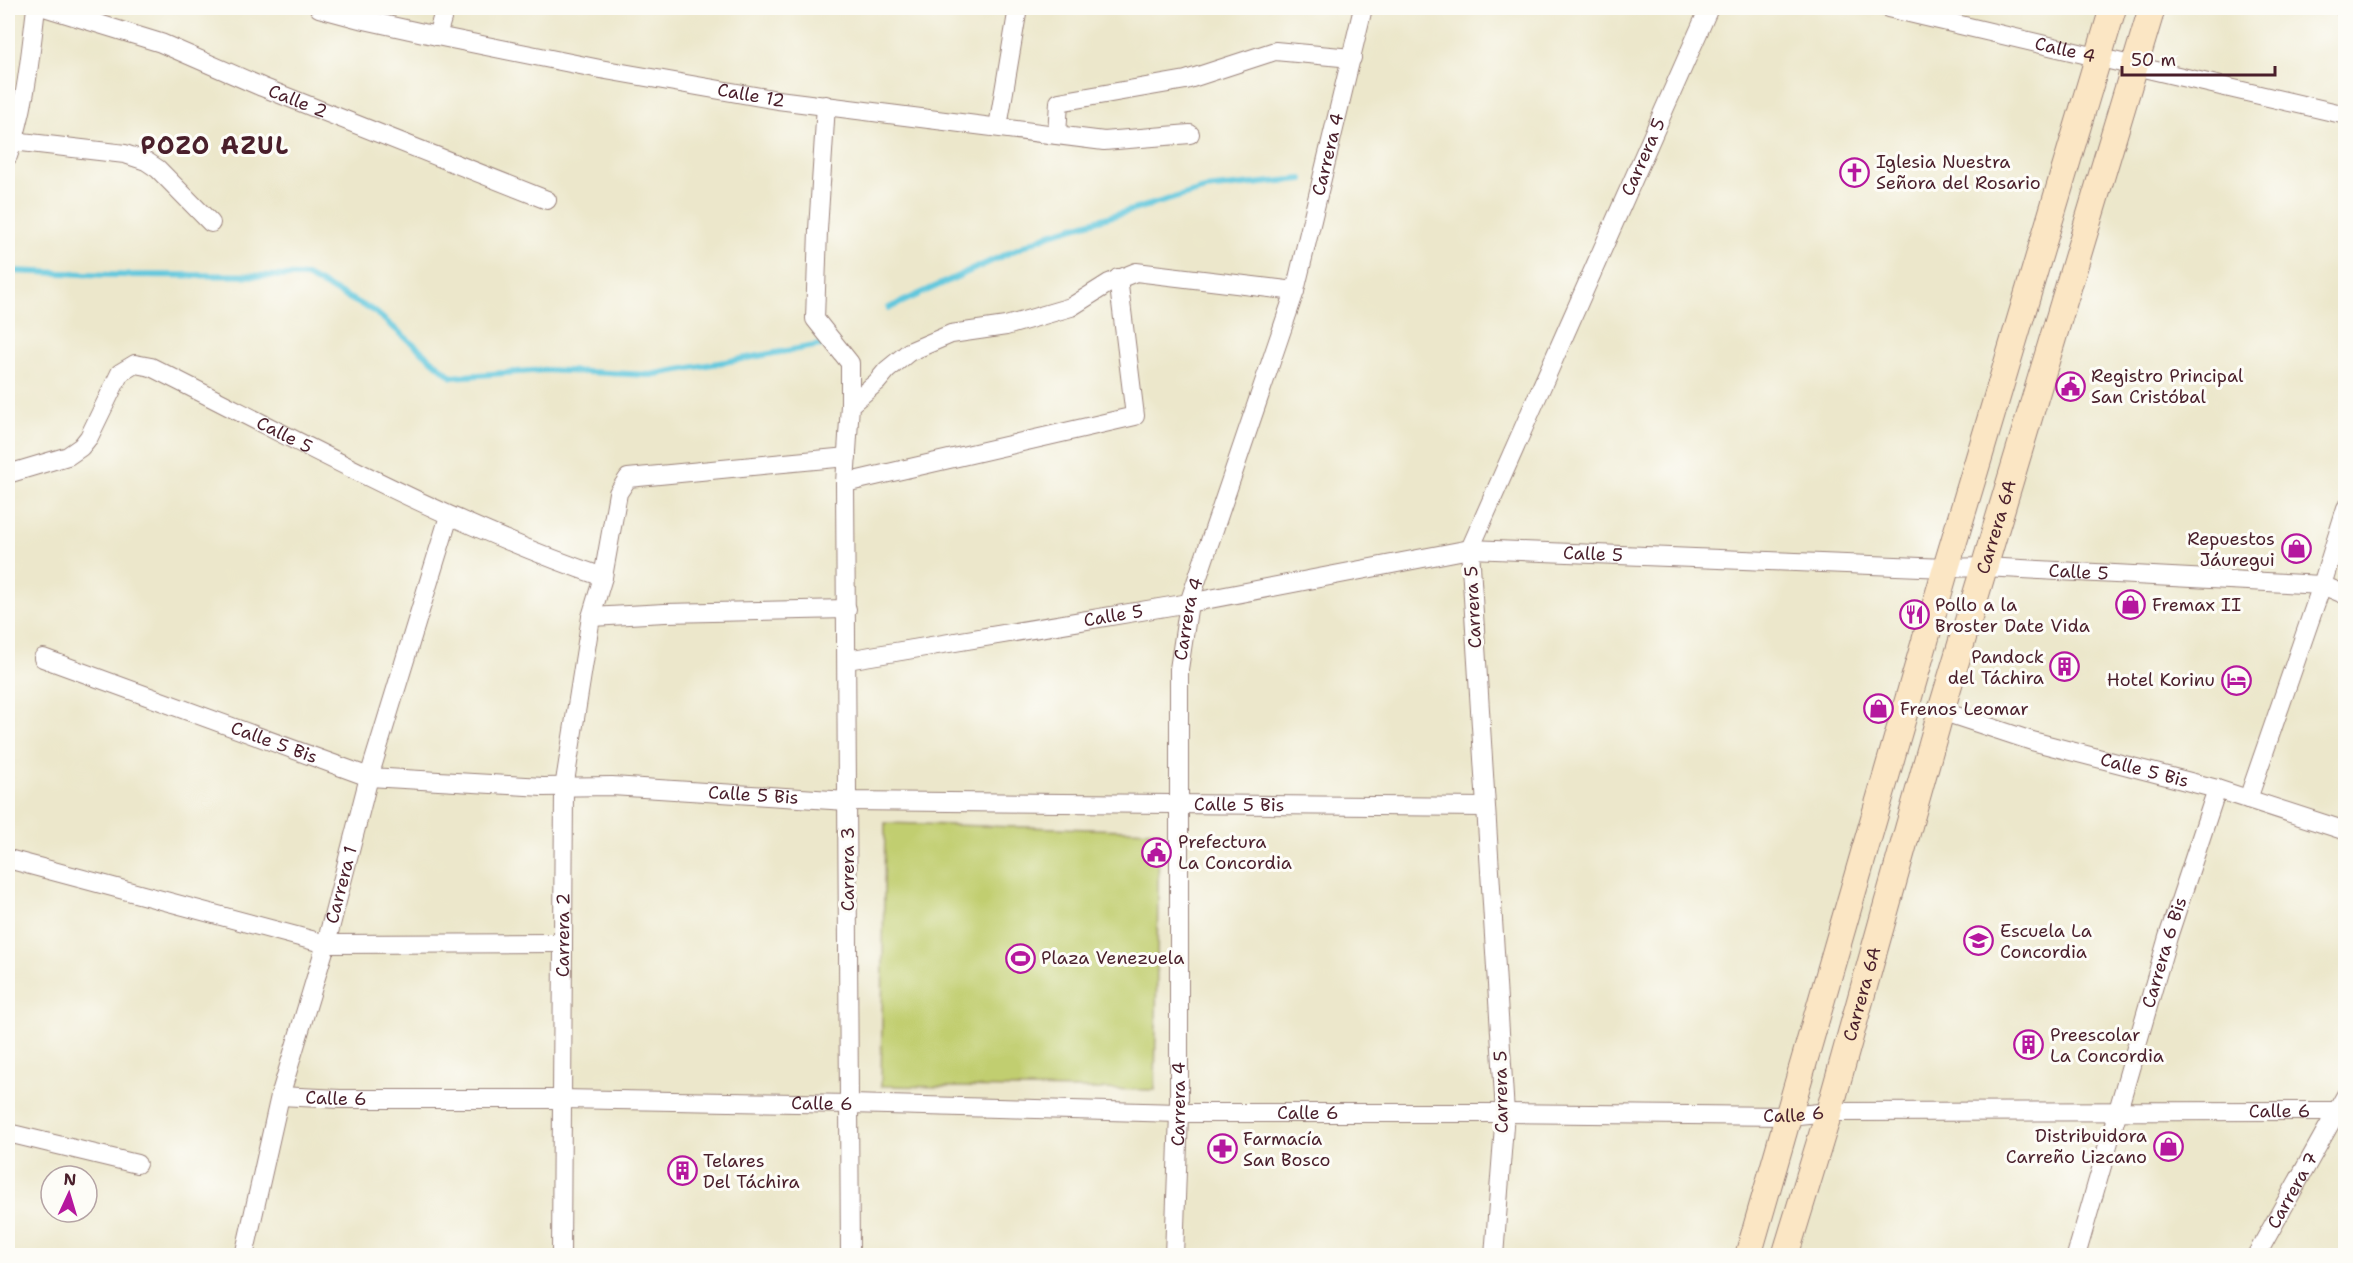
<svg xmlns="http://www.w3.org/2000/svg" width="2353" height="1263" font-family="'Shantell Sans',sans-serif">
  <rect width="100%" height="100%" fill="#fdfcf7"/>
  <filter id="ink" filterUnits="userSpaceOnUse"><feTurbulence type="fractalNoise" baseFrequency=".0167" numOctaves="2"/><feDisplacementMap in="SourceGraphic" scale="12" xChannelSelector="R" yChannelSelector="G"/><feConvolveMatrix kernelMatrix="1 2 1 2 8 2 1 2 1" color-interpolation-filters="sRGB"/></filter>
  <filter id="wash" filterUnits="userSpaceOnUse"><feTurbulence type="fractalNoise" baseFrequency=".008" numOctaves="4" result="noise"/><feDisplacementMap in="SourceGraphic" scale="24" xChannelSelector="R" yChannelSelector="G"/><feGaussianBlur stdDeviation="1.35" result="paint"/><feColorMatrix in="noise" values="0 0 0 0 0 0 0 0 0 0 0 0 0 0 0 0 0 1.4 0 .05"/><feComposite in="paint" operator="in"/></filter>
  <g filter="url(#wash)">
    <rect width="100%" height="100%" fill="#ece7cb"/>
    <!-- green -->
    <path fill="#c1ce70" stroke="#86764e" stroke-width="1.5" d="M885 823 1159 831 1155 1090 881 1086Z"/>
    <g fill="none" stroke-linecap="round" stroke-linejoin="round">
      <!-- stream -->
      <path stroke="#60c7dd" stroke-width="6" d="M11 271 111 275 306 276 374 311 452 377 545 370 650 375 826 344
        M889 308 1050 234 1205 189 1302 179"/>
    </g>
  </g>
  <g filter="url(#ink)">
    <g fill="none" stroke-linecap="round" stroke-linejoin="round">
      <defs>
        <g id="street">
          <path id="s1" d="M47 8 161 43 262 87 547 200"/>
          <path id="s2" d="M319 8 360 19 437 36 600 69 778 100 1104 141 1190 134"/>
          <path id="s3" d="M1888 8C2041 45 2193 79 2346 115"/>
          <path d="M2344 8 2346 11"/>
          <path d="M437 36 445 8"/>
          <path d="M826 105 818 230 815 319 850 363V405"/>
          <path d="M998 127 1018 8"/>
          <path d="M1057 135 1059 102 1186 80 1275 51 1352 58"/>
          <path d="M13 141 125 154 146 161 158 169 211 223"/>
          <path d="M8 156C26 108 30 57 36 8"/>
          <path id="s4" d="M8 474 68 456 81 447 89 437 120 373 135 364 151 367C299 441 446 523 603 577"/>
          <path d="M845 483 1135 416 1118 278"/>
          <path d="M591 617 665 613 847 609"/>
          <path id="s5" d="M43 658 369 777 543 787 612 786 847 801 1485 807"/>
          <path id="s6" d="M847 660 1189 603 1470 549 1946 568 1984 567 2322 585 2346 595"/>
          <path id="s7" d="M1941 711 2032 741 2217 789 2346 831"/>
          <path d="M2248 799 2322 585 2346 508"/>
          <path d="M8 859 326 944 561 943"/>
          <path id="s8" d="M280 1096 340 1099H561L850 1104 1179 1113H1505L1788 1116 1829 1112 2336 1111"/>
          <path d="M8 1133 137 1164"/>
          <path id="s9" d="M244 1256 280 1096 326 944 369 777 449 516"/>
          <path id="s10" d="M561 1256 564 788 591 617 603 577 618 493 628 478 847 457"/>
          <path d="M850 1256 845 483 850 405 877 382 887 370 909 352 951 334 1006 326 1071 307 1109 283 1136 272 1295 291"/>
          <path id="s11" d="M1174 1256 1179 1113V669L1189 603 1295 291 1363 8"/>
          <path id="s12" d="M1494 1256 1505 1113 1470 549 1709 8"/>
          <path id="s13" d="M2076 1256 2168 937 2217 789"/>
          <path id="s14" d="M2256 1256 2346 1095"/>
        </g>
        <g id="secondary">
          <path d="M1748 1256 1946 568 2113 8"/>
          <path id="s15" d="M1785 1256 1829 1112 1941 711 2152 8"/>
        </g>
      </defs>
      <!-- street casing -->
      <use href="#street" stroke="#9b837b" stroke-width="20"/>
      <!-- secondary casing -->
      <use href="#secondary" stroke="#9b837b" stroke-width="28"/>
      <!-- street -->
      <use href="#street" stroke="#fff" stroke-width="18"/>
      <!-- secondary -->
      <use href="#secondary" stroke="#fbe6c4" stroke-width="26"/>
    </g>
  </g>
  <!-- icons -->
  <defs>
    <symbol id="church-ring" viewBox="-11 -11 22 22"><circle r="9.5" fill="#fdfcf7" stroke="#b5179e" stroke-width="1.5"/><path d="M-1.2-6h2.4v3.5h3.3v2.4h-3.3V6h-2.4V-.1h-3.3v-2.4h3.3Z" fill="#b5179e"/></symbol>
    <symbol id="civic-ring" viewBox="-11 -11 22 22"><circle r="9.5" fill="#fdfcf7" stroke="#b5179e" stroke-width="1.5"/><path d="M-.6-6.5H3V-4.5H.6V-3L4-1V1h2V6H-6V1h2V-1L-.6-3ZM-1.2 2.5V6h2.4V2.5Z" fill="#b5179e"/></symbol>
    <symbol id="shop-ring" viewBox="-11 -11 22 22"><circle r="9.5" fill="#fdfcf7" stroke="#b5179e" stroke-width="1.5"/><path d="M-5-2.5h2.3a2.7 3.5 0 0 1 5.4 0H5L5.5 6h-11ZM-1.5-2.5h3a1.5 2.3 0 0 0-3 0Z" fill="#b5179e"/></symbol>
    <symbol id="restaurant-ring" viewBox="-11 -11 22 22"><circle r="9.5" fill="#fdfcf7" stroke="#b5179e" stroke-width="1.5"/><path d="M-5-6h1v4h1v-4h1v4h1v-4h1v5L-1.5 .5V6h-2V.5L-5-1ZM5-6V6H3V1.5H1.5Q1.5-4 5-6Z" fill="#b5179e"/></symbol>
    <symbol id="building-ring" viewBox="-11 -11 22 22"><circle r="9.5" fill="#fdfcf7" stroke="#b5179e" stroke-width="1.5"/><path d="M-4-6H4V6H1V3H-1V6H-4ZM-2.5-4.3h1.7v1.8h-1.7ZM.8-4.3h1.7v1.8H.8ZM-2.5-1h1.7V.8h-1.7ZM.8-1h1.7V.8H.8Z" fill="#b5179e"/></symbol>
    <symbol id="hotel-ring" viewBox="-11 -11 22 22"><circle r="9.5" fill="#fdfcf7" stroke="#b5179e" stroke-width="1.5"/><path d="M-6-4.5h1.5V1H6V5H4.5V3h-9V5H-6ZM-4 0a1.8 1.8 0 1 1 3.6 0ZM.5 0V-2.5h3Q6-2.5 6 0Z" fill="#b5179e"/></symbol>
    <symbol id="school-ring" viewBox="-11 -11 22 22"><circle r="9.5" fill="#fdfcf7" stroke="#b5179e" stroke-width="1.5"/><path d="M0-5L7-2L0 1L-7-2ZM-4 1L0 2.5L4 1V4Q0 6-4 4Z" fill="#b5179e"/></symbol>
    <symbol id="stadium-ring" viewBox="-11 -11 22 22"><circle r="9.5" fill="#fdfcf7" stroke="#b5179e" stroke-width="1.5"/><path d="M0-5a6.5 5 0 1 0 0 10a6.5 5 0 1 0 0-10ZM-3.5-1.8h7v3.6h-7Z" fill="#b5179e"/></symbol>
    <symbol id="pharmacy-ring" viewBox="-11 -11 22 22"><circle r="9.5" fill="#fdfcf7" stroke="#b5179e" stroke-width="1.5"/><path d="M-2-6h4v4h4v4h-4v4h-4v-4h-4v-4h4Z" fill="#b5179e"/></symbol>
  </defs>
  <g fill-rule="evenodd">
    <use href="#church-ring" x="1838" y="156" width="33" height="33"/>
    <use href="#civic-ring" x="2054" y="370" width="33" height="33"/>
    <use href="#shop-ring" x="2280" y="532" width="33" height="33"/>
    <use href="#shop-ring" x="2114" y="588" width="33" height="33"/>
    <use href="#restaurant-ring" x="1898" y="598" width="33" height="33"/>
    <use href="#building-ring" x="2048" y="650" width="33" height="33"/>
    <use href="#hotel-ring" x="2220" y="664" width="33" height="33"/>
    <use href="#shop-ring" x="1862" y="692" width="33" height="33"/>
    <use href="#civic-ring" x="1140" y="836" width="33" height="33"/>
    <use href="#school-ring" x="1962" y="924" width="33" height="33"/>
    <use href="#stadium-ring" x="1004" y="942" width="33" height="33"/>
    <use href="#building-ring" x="2012" y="1028" width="33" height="33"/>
    <use href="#shop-ring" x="2152" y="1130" width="33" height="33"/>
    <use href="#pharmacy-ring" x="1206" y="1132" width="33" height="33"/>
    <use href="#building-ring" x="666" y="1154" width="33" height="33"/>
  </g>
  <g text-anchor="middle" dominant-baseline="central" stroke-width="6" stroke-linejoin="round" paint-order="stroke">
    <!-- street labels -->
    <g font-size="18" fill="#4a1f2b" stroke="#fdfcf7">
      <text stroke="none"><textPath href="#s3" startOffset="182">Calle 4</textPath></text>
      <text stroke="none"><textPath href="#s2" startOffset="441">Calle 12</textPath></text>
      <text stroke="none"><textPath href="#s1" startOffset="268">Calle 2</textPath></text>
      <text stroke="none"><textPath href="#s11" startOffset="1124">Carrera 4</textPath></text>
      <text stroke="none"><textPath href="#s12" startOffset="1137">Carrera 5</textPath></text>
      <text stroke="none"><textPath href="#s4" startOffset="346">Calle 5</textPath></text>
      <text stroke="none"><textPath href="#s15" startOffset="759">Carrera 6A</textPath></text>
      <text stroke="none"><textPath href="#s6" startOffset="756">Calle 5</textPath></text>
      <text stroke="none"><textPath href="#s6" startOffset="1242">Calle 5</textPath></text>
      <text transform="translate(1473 607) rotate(-93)">Carrera 5</text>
      <text stroke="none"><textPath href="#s6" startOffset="270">Calle 5</textPath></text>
      <text stroke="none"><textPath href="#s11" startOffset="638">Carrera 4</textPath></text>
      <text stroke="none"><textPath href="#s5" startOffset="246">Calle 5 Bis</textPath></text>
      <text stroke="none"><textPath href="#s7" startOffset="212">Calle 5 Bis</textPath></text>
      <text stroke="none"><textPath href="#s5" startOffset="732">Calle 5 Bis</textPath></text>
      <text stroke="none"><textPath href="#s5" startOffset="1218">Calle 5 Bis</textPath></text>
      <text transform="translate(848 869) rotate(-90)">Carrera 3</text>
      <text stroke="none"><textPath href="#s9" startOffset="384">Carrera 1</textPath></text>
      <text stroke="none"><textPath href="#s10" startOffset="321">Carrera 2</textPath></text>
      <text stroke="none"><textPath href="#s13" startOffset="316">Carrera 6 Bis</textPath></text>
      <text stroke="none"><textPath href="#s15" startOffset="273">Carrera 6A</textPath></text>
      <text transform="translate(1501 1092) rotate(-91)">Carrera 5</text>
      <text stroke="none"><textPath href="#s8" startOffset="56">Calle 6</textPath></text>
      <text stroke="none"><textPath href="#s8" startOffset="542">Calle 6</textPath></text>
      <text stroke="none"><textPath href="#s11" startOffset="152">Carrera 4</textPath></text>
      <text stroke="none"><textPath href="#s8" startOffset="2000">Calle 6</textPath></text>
      <text stroke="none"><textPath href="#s8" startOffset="1028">Calle 6</textPath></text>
      <text stroke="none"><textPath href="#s8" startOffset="1514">Calle 6</textPath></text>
      <text stroke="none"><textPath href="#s14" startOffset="75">Carrera 7</textPath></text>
    </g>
    <!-- poi labels -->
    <g font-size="18" fill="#4a1f2b" stroke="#fdfcf7" text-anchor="start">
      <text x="1876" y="162">Iglesia Nuestra<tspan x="1876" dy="21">Señora del Rosario</tspan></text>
      <text x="2091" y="376">Registro Principal<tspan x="2091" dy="21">San Cristóbal</tspan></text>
      <text x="2275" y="539" text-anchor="end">Repuestos<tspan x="2275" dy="21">Jáuregui</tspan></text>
      <text x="1935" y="605">Pollo a la<tspan x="1935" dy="21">Broster Date Vida</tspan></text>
      <text x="2152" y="605">Fremax II</text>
      <text x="2044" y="657" text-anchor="end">Pandock<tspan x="2044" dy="21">del Táchira</tspan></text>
      <text x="2215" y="680" text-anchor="end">Hotel Korinu</text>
      <text x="1900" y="709">Frenos Leomar</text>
      <text x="1178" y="842">Prefectura<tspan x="1178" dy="21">La Concordia</tspan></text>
      <text x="2000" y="931">Escuela La<tspan x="2000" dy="21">Concordia</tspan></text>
      <text x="1041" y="958">Plaza Venezuela</text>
      <text x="2050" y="1035">Preescolar<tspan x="2050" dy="21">La Concordia</tspan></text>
      <text x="2147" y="1136" text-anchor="end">Distribuidora<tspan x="2147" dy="21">Carreño Lizcano</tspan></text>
      <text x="1243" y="1139">Farmacía<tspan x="1243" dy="21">San Bosco</tspan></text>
      <text x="703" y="1161">Telares<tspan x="703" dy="21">Del Táchira</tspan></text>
    </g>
    <!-- district labels -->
    <g font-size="24" font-weight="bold" letter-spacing="1.5" fill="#4a1f2b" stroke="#fdfcf7">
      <text x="215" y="146">POZO AZUL</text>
    </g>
  </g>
  <!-- margin -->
  <rect width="2353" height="1263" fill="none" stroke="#fdfcf7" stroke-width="30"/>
  <!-- north arrow -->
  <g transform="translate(69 1194) rotate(4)"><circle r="28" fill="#fdfcf7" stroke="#b5a4a5" stroke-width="1.5"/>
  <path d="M0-4.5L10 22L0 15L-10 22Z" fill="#b5179e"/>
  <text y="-9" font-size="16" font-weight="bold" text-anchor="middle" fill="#4a1f2b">N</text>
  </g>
  <!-- scale -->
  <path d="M2122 66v9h153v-9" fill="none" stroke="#4a1f2b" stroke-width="3"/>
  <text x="2131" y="66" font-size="18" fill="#4a1f2b" stroke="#fdfcf7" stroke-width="4.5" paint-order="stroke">50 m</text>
</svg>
